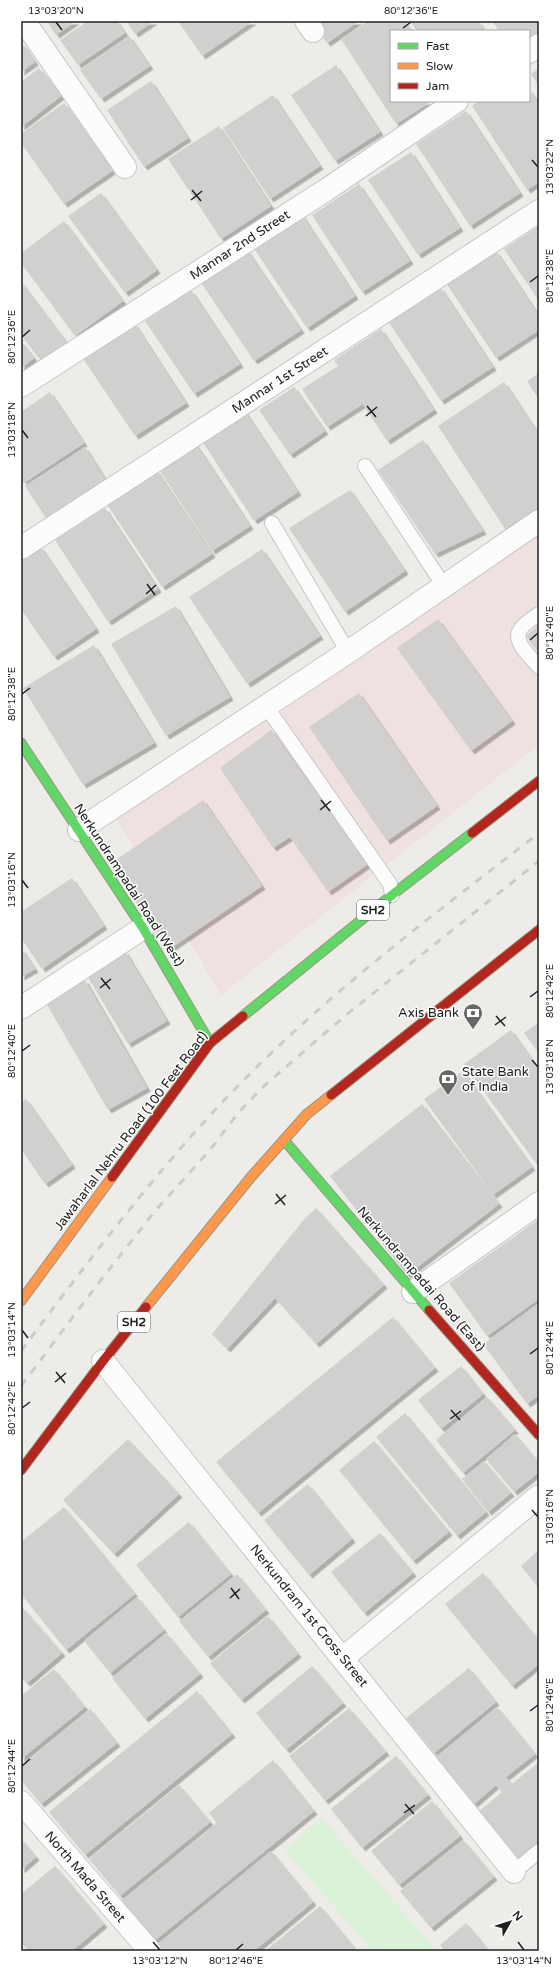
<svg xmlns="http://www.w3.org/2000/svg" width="560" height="1972" font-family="'Varela Round',sans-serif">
  <defs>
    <filter id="shadow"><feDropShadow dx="3.5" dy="3.5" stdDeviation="0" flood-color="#0004"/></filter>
  </defs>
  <rect width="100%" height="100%" fill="#eeece9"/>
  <!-- commercial -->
  <path fill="#efe1df" d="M539 518V745L221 995 114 814Z"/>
  <!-- park -->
  <path fill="#d9f2d8" d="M321 1818 437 1951H373L285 1850Z"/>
  <!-- building -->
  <path fill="#d2d0ce" filter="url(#shadow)" d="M47 21H76L56 35Z
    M88 21H117L125 33 78 65 60 40Z
    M126 21H154L135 34Z
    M178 21H253L202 56Z
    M311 21H359L327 43Z
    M369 21H404L411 31H391V101H432L396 124 341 39Z
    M410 21H478L485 31H417Z
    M492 21H539V34L529 41V31H499Z
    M129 36 150 66 101 99 80 70Z
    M21 42 35 62 21 72Z
    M336 65 380 132 335 161 291 95Z
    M39 68 61 96 21 127V82Z
    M539 68V86L531 74Z
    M151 81 188 138 144 167 107 110Z
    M529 89 539 104V182L527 190 472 106 479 101H529Z
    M273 95 320 166 270 199 223 128Z
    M64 103 112 171 64 204 21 143V134Z
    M466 111 520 193 470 226 416 144Z
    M219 126 271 206 221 239 168 159Z
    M411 152 460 228 418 255 368 180Z
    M359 184 410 261 362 292 312 215Z
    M101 193 157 270 125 293 68 216Z
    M302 215 355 296 307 328 253 247Z
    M64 221 123 301 75 336 21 263V253Z
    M539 226V301L504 249Z
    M247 250 301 330 254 361 200 281Z
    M496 251 539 316V330L496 358 446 283Z
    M21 282 67 343 42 362 21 335Z
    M440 287 493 367 441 401 388 321Z
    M191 290 240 364 194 394 145 321Z
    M134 323 186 403 135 436 82 357Z
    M381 329 434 410 387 441 363 404 327 427 302 389 338 366 334 360Z
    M21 341 34 358 21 368Z
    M539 373V400L527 381Z
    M504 382 539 435V507L505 529 438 426Z
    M294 387 325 431 290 455 259 410Z
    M50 392 84 443 24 483 21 477V412Z
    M244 410 298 492 254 521 200 438Z
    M423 440 483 531 435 554 378 470Z
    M195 443 250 526 212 551 158 468Z
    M85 447 105 479 46 518 25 486Z
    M156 470 212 554 162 587 106 503Z
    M350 490 405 571 345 612 289 528Z
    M105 508 158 589 108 622 55 540Z
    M40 546 96 629 54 657 21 609V559Z
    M262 549 320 636 247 684 189 597Z
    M176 606 230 697 166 736 111 644Z
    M438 619 512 721 471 751 397 648Z
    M539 625V653L526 636Z
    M94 645 154 743 83 785 23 688Z
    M359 693 437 806 387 841 309 727Z
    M271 730 330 812 332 810 368 864 328 892 290 837 273 848 220 768Z
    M203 800 262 886 168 950 110 864Z
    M72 878 104 926 42 969 21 938V912Z
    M21 948 35 969 21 977Z
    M125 951 167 1021 128 1044 86 974Z
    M85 980 147 1088 108 1110 46 1003Z
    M539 1022V1053L524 1033Z
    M511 1030 539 1070V1159L535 1162 464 1064Z
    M463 1071 532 1167 493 1195 424 1099Z
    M26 1099 72 1165 45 1184 21 1149V1103Z
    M422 1104 499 1204 407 1275 330 1176Z
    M316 1208 384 1285 316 1344 275 1298 227 1349 212 1334 305 1218Z
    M539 1219V1299L487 1336 449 1283Z
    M539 1303V1395L527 1404 483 1344Z
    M393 1317 435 1368 258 1513 216 1462Z
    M461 1366 483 1394 441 1429 418 1400Z
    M487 1397 515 1430 463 1473 436 1440Z
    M405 1413 486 1512 457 1536 376 1437Z
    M515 1434 539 1463V1472L514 1492 486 1459Z
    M128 1439 179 1494 114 1554 63 1500Z
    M374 1441 449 1532 413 1561 339 1470Z
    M484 1461 511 1493 488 1512 462 1479Z
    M308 1484 352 1539 309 1575 264 1520Z
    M64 1507 135 1594 66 1650 21 1594V1542Z
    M189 1522 231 1574 178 1617 136 1565Z
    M380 1533 413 1573 364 1613 331 1572Z
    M539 1550V1588L521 1566Z
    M483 1573 539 1641V1664L512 1686 445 1604Z
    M237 1574 266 1610 208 1657 179 1621Z
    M137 1597 164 1630 110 1673 84 1641Z
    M21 1606 62 1653 27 1683 21 1677Z
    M268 1616 298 1654 241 1700 210 1663Z
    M166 1633 200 1674 145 1719 112 1678Z
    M312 1666 343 1703 286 1750 256 1713Z
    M469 1668 496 1702 434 1753 406 1718Z
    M54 1669 85 1707 21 1759V1696Z
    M197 1691 232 1734 85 1855 49 1812Z
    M497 1707 535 1754 506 1777 512 1784 539 1762V1841L516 1860 478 1812 502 1792 496 1785 474 1804 436 1757Z
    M349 1708 386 1752 325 1801 289 1756Z
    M90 1709 117 1743 41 1804 21 1780V1766Z
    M396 1756 428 1795 362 1848 331 1809Z
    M273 1760 314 1811 153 1942 120 1902 217 1823 209 1813Z
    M179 1785 210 1822 120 1896 89 1859Z
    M432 1801 460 1836 399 1885 371 1851Z
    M21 1839 36 1857 21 1870Z
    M463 1840 494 1877 431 1928 400 1891Z
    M271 1851 313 1902 254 1951H164L158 1944Z
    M55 1866 104 1924 72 1951H28L21 1942V1894Z
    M320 1906 357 1951H265Z
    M466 1923 489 1951H445L440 1945Z"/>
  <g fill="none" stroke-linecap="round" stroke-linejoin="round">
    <defs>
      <path id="lane" d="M365 466 444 586
        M272 523 348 652
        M539 614C533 618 523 624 520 630 512 642 532 658 539 667
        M266 706 390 884 392 895
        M514 1872 539 1851"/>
      <path id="street" d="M24 21 125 167
        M306 21 313 31
        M529 52 539 45
        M21 386 326 190 457 101
        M21 548 539 211
        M79 830 348 652 539 521
        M21 1008 143 928
        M413 1292 539 1203
        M103 1361 514 1872
        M343 1658 539 1496
        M21 1802 150 1951"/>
      <path id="fast" d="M21 743 143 928 210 1043
        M243 1016 392 895 472 833
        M284 1140 429 1310"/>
      <path id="slow" d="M21 1301 112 1177
        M146 1307 251 1177 307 1114 331 1095"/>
      <path id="jam" d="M472 833 539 781
        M331 1095 539 930
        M112 1177 210 1043 243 1016
        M429 1310 539 1435
        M21 1470 103 1361 146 1307"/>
    </defs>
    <!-- lane casing -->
    <use href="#lane" stroke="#c7c6c5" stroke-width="16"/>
    <!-- street casing -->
    <use href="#street" stroke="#c7c6c5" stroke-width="24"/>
    <!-- fast casing -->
    <use href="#fast" stroke="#959781" stroke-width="11"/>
    <!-- slow casing -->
    <use href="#slow" stroke="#959781" stroke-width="11"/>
    <!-- jam casing -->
    <use href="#jam" stroke="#959781" stroke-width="11"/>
    <!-- lane -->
    <use href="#lane" stroke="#fcfcfc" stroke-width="14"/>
    <!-- street -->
    <use href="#street" stroke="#fcfcfc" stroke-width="22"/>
    <!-- fast -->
    <use href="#fast" stroke="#63d668" stroke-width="9"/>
    <!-- slow -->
    <use href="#slow" stroke="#ff974d" stroke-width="9"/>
    <!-- jam -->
    <use href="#jam" stroke="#b3261e" stroke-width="9"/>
    <!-- rail -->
    <path stroke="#cbcbca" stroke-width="3" stroke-dasharray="8 8" stroke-linecap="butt" d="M21 1351C96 1251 172 1149 263 1061 348 978 445 906 539 833
      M21 1386 97 1285 155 1211 210 1150 238 1113 265 1085 346 1015 539 861"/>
  </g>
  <!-- ticks -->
  <path fill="none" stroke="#202020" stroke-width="1.5" d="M56 22 62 30M403 28 411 22M532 160 538 167M192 190 201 201M191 200 202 191M530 282 538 276M22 337 30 330M367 406 376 417M366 416 377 407M22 430 28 438M147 584 155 595M146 594 156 585M530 640 538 633M22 694 30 688M321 800 330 811M320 810 331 801M22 880 28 888M101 978 110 989M100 988 111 979M530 997 538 991M496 1016 505 1026M495 1025 506 1017M22 1051 30 1045M532 1060 538 1067M276 1194 285 1205M275 1204 286 1195M22 1330 28 1338M530 1354 538 1348M56 1372 65 1383M55 1382 66 1373M22 1408 30 1402M451 1410 460 1420M450 1419 461 1411M532 1510 538 1517M231 1588 239 1599M230 1598 240 1589M530 1711 538 1705M22 1766 30 1759M405 1804 414 1814M404 1813 415 1805M153 1942 160 1950M518 1942 524 1950M236 1950 243 1944"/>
  <!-- icons -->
  <defs>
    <symbol id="bank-pin" viewBox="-11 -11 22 30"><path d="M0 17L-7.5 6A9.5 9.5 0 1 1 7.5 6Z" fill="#686766" stroke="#fff"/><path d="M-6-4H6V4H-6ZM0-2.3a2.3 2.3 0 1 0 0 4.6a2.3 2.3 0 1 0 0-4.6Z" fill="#fff"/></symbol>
  </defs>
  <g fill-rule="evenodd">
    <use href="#bank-pin" x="462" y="1002" width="22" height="30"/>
    <use href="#bank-pin" x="437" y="1068" width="22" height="30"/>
  </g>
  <g text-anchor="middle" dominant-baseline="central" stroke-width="3" stroke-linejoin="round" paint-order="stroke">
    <!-- shield labels -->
    <g fill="#fff" stroke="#636363" stroke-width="1">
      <rect x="357" y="900" width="32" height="20" rx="3"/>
      <rect x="118" y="1312" width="32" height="20" rx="3"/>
    </g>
    <g font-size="12" font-weight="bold" fill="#202020">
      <text x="373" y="910">SH2</text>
      <text x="134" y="1322">SH2</text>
    </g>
    <!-- street labels -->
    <g font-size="13" fill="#202020" stroke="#fff">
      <text transform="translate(240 245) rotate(-33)">Mannar 2nd Street</text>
      <text transform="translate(280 380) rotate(-33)">Mannar 1st Street</text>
      <text transform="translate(129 885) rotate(57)">Nerkundrampadai Road (West)</text>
      <text transform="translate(131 1131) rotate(-53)">Jawaharlal Nehru Road (100 Feet Road)</text>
      <text transform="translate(421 1279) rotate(49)">Nerkundrampadai Road (East)</text>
      <text transform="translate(309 1616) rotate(51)">Nerkundram 1st Cross Street</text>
      <text transform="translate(85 1877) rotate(49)">North Mada Street</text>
    </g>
    <!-- poi labels -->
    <g font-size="13" fill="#202020" stroke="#fff" text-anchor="end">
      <text x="459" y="1013">Axis Bank</text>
      <text x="462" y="1072" text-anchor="start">State Bank<tspan x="462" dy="15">of India</tspan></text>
    </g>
  </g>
  <!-- border -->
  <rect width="560" height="1972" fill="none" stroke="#ffffff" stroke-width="44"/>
  <!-- legend -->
  <rect x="390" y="30" width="140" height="72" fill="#ffffff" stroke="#a6a6a6"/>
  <rect x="398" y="43" width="20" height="6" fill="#63d668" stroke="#a6a6a6"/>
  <text x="426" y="50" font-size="12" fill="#202020">Fast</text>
  <rect x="398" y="63" width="20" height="6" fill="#ff974d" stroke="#a6a6a6"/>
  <text x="426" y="70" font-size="12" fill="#202020">Slow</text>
  <rect x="398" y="83" width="20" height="6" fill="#b3261e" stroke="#a6a6a6"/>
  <text x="426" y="90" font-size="12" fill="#202020">Jam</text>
  <!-- north arrow -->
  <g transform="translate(510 1922) rotate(51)" stroke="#ffffff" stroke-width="3" paint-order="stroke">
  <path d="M0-3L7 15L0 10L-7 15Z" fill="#202020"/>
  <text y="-6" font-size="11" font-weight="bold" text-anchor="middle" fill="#202020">N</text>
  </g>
  <rect x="22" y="22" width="516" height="1928" fill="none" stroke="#202020" stroke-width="1.5"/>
  <g font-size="10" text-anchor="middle" fill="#202020">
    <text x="56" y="14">13°03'20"N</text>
    <text x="411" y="14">80°12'36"E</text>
    <text transform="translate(549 167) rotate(-90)" y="4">13°03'22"N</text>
    <text transform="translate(549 276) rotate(-90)" y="4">80°12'38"E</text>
    <text transform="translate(11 337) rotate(-90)" y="4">80°12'36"E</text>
    <text transform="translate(11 430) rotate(-90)" y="4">13°03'18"N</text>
    <text transform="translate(549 633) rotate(-90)" y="4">80°12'40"E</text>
    <text transform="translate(11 694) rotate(-90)" y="4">80°12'38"E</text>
    <text transform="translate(11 880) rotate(-90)" y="4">13°03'16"N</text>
    <text transform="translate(549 991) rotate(-90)" y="4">80°12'42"E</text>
    <text transform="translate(11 1051) rotate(-90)" y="4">80°12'40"E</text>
    <text transform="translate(549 1067) rotate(-90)" y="4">13°03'18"N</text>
    <text transform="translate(11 1330) rotate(-90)" y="4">13°03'14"N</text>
    <text transform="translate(549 1348) rotate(-90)" y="4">80°12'44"E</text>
    <text transform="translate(11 1408) rotate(-90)" y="4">80°12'42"E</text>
    <text transform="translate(549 1517) rotate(-90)" y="4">13°03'16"N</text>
    <text transform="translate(549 1705) rotate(-90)" y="4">80°12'46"E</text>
    <text transform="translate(11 1766) rotate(-90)" y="4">80°12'44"E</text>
    <text x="160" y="1964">13°03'12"N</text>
    <text x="236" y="1964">80°12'46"E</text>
    <text x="524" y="1964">13°03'14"N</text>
  </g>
</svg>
